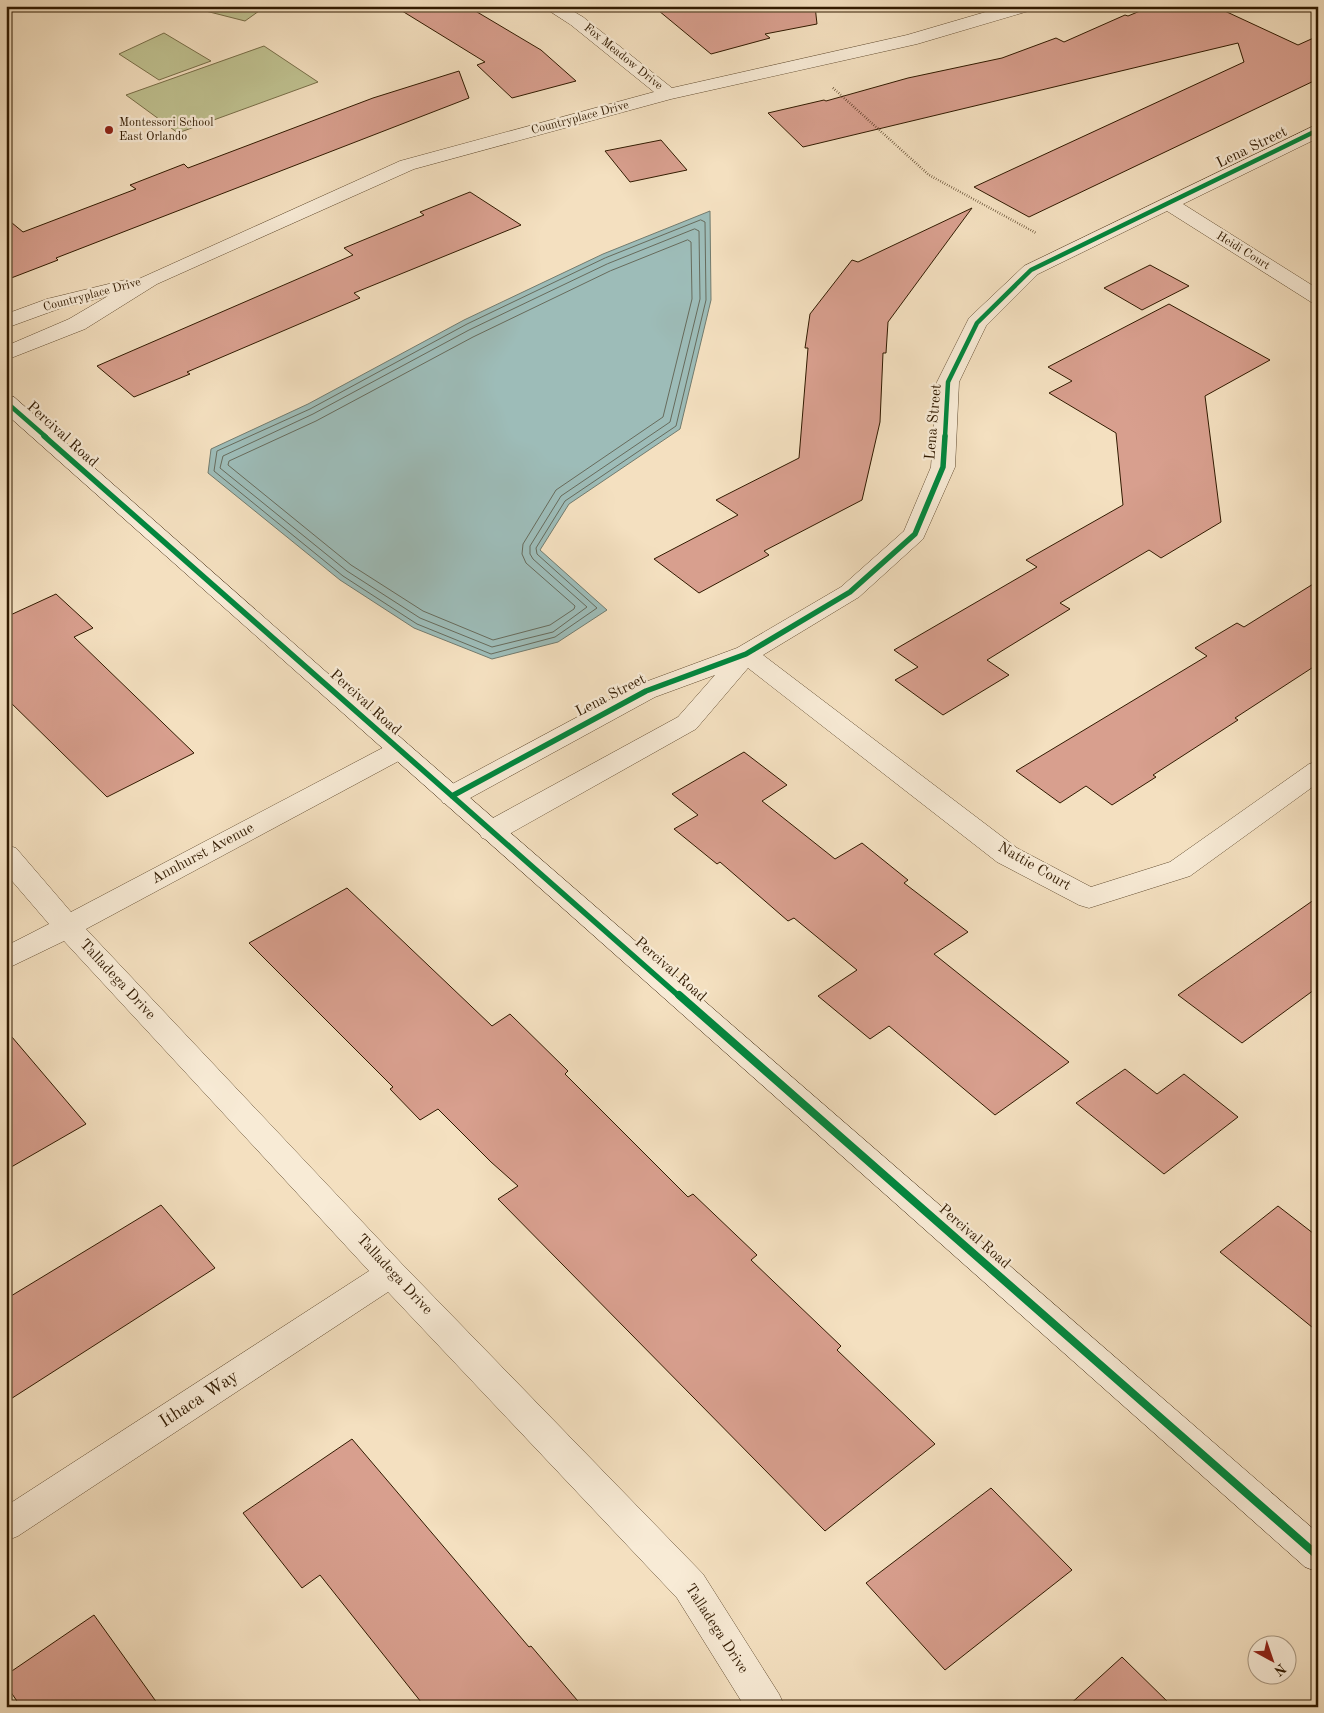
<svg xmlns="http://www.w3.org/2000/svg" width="1324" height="1713" font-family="'Old Standard TT',serif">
  <rect width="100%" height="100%" fill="#f4e0c0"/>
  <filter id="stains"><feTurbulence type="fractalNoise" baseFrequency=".004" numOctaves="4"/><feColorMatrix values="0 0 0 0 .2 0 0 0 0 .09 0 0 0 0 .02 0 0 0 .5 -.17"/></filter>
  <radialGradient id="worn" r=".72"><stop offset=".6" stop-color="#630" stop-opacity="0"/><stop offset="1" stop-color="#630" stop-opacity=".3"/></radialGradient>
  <!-- green -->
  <path fill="#bfc190" stroke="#786e48" d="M186 6H266L245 21Z
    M164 33 211 61 159 80 119 54Z
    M264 46 318 82 178 133 126 95Z"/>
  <!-- water -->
  <path fill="#9dbcb8" stroke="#727b6e" d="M710 211 711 300 680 429 569 504 540 550 607 610 558 642 492 659 414 628 340 580 208 473 211 449 308 404 464 320 603 254Z"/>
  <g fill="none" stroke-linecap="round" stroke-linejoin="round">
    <!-- shore -->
    <path stroke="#676b5c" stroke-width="1" d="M701 220 705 222 706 300 676 426 565 501 536 548 537 554 597 608 555 637 491 654 417 624 343 576 214 471 217 451 310 409 467 324 605 258Z
      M695 229 699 231 700 299 670 422 561 496 530 546V554L533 559 587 607 553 632 492 647 420 618 347 571 220 468 223 456 313 414 469 330 607 264Z
      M688 240 691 242 692 299 663 417 556 490 523 544 522 554 526 563 575 606 574 609 550 625 493 640 423 611 351 565 228 465 229 461 316 421 473 337 610 271Z"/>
  </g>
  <!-- building -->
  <path fill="#d89f8e" stroke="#311a00" d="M394 6H467L541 50 576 81 512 98 477 65 485 62Z
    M653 6H815L817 24 765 34 770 38 711 54Z
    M1152 6H1214L1298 45 1318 36V79L1029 217 974 187 1244 62 1238 43 803 147 768 113 824 100 826 101 908 78 1002 58 1056 38 1064 42 1125 15 1128 16Z
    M459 71 469 98 56 258 58 260 6 280V218L23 232 136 189 130 185 184 164 188 168 373 98Z
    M661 140 687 170 630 182 605 151Z
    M470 192 521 225 354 293 360 298 187 372 190 374 134 397 97 366 353 255 344 248 424 215 420 212Z
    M972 208 888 322 886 353H883L880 422 862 500 764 551 769 555 699 593 654 559 738 515 716 500 799 458 808 348H805L810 314 852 260 858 262Z
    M1150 265 1189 286 1142 310 1104 288Z
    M1169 304 1270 360 1205 396 1221 522 1161 558 1149 550 1060 603 1070 609 987 660 1009 675 943 715 895 680 918 667 894 650 1037 567 1026 560 1123 505 1116 433 1049 393 1072 381 1048 367Z
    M1318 581V664L1235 718 1238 720 1153 775 1156 777 1112 805 1086 786 1060 803 1016 771 1207 656 1195 648 1237 623 1244 627Z
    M56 594 93 628 74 637 194 753 107 797 6 698V617Z
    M744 752 787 785 762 801 835 859 862 843 908 880 904 883 968 932 934 954 1069 1062 995 1115 889 1026 870 1039 818 996 857 970 794 918 788 921 720 862 717 864 674 829 698 815 672 794Z
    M347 888 492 1026 510 1014 568 1071 565 1074 688 1197 693 1194 757 1255 751 1260 841 1346 837 1350 935 1444 825 1531 498 1199 518 1186 491 1162 438 1109 420 1120 390 1089 393 1087 249 943Z
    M1318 897V987L1242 1043 1178 995Z
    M6 1030 86 1124 6 1170Z
    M1125 1069 1157 1094 1184 1074 1238 1117 1164 1174 1076 1103Z
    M161 1205 215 1268 6 1402V1299Z
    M1278 1206 1318 1237V1332L1220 1252Z
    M352 1439 529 1647 531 1646 583 1707H425L320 1575 302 1588 243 1513Z
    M991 1488 1072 1570 945 1670 866 1583Z
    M94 1615 160 1707H21L6 1685V1675Z
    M1122 1657 1173 1707H1067Z"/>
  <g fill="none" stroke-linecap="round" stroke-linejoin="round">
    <defs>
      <path id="street" d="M542 6H564L583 17 672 88 907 35 1006 6H1035L1032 10 917 44 671 99 414 169 157 284 85 329 6 360V346L69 319 108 296 61 308 6 328V314L47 299 125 280 132 282 400 161 654 92 571 25Z
        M1318 124V138L1183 204 1318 289V304L1311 302 1167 211 1038 274 986 326 959 382 955 467 923 539 859 597 763 655 1017 848 1091 887 1170 862 1309 764 1318 761V783L1190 876 1089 908 1079 905 997 862 748 668 696 729 502 838 492 841 482 838 478 831 482 824 678 717 715 675 655 697 461 803 452 805 443 803 439 796 443 789 637 685 737 648 841 587 904 531 931 467 937 382 969 318 1024 266Z
        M399 741 408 744 412 750 408 756 86 929 402 1264 703 1574 779 1694 785 1707H745L677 1598 388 1292 18 1536 6 1541V1506L369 1271 64 941 6 969V946L49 924 6 874V845L16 848 71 912 390 744Z"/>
      <path id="secondary" d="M6 395 14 397 408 744 1318 1533V1572L1305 1567 6 414Z"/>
    </defs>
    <!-- street casing -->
    <use href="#street" stroke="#624c30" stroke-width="1"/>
    <!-- secondary casing -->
    <use href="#secondary" stroke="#311a00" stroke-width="1"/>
    <!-- path -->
    <path stroke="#311a00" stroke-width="2.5" stroke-dasharray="0.5 2" stroke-linecap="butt" d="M833 88 929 175 1036 233"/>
    <!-- street -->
    <use href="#street" fill="#f8ebd6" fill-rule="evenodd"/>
    <!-- secondary -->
    <use href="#secondary" fill="#f8ebd6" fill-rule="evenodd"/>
    <defs>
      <path id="cycleway-far2" d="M6 402 46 437
        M945 437 948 382 977 323 1031 270 1318 130"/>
      <path id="cycleway-far1" d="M44 436 680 997
        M452 796 646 691 746 654 850 592 915 534 943 467 945 436"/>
      <path id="cycleway" d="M679 995 1318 1556"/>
    </defs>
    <!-- cycleway-far2 casing -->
    <use href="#cycleway-far2" stroke="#f8ebd6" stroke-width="7"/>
    <!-- cycleway-far1 casing -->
    <use href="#cycleway-far1" stroke="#f8ebd6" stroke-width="9"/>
    <!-- cycleway casing -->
    <use href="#cycleway" stroke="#f8ebd6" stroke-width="11"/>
    <!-- cycleway-far2 -->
    <use href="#cycleway-far2" stroke="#00873e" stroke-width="4.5"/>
    <!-- cycleway-far1 -->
    <use href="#cycleway-far1" stroke="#00873e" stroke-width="5.5"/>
    <!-- cycleway -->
    <use href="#cycleway" stroke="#00873e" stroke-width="8"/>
  </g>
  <!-- markers -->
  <circle fill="#8f2418" stroke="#f8ebd6" stroke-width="2" cx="109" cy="130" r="5"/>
  <g text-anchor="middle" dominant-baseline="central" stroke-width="4.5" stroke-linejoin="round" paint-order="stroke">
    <!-- far-street labels -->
    <g font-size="12" fill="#311a00" stroke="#f8ebd6">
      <text transform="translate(623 57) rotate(39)">Fox Meadow Drive</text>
      <text transform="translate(580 118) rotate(-15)">Countryplace Drive</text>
      <text transform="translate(1243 251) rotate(32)">Heidi Court</text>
      <text transform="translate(92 295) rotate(-15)">Countryplace Drive</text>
    </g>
    <!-- far-poi labels -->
    <g font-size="12" fill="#311a00" stroke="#f8ebd6" text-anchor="start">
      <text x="119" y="123">Montessori School<tspan x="119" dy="14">East Orlando</tspan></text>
    </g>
    <!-- street labels -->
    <g font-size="15" fill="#311a00" stroke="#f8ebd6">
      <text transform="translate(1252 148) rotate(-26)">Lena Street</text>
      <text transform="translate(934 422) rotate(-85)">Lena Street</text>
      <text transform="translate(62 435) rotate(42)">Percival Road</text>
      <text transform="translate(611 696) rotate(-27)">Lena Street</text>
      <text transform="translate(365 703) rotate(42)">Percival Road</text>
      <text transform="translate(203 854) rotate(-28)">Annhurst Avenue</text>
      <text transform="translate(1034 867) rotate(30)">Nattie Court</text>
      <text transform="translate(670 970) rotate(41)">Percival Road</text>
      <text transform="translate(117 980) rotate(47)">Talladega Drive</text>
      <text transform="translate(974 1237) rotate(41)">Percival Road</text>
      <text transform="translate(394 1275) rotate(47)">Talladega Drive</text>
      <text transform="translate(716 1629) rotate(57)">Talladega Drive</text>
    </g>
    <!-- near-street labels -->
    <g font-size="18" fill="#311a00" stroke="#f8ebd6">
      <text transform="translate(199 1399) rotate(-33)">Ithaca Way</text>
    </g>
  </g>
  <!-- margin -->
  <rect width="1324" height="1713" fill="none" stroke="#f4e0c0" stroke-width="25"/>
  <rect x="8" y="8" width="1309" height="1698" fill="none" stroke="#311a00" stroke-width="2.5"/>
  <rect x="12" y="12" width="1299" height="1688" fill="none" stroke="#311a00"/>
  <!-- north arrow -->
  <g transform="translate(1272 1660) rotate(140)"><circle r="24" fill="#f8ebd6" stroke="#a89780"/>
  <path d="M0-4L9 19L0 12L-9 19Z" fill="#8f2418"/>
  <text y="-8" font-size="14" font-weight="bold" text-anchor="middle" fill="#311a00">N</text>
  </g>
  <rect width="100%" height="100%" filter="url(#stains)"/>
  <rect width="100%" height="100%" fill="url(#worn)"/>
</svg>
